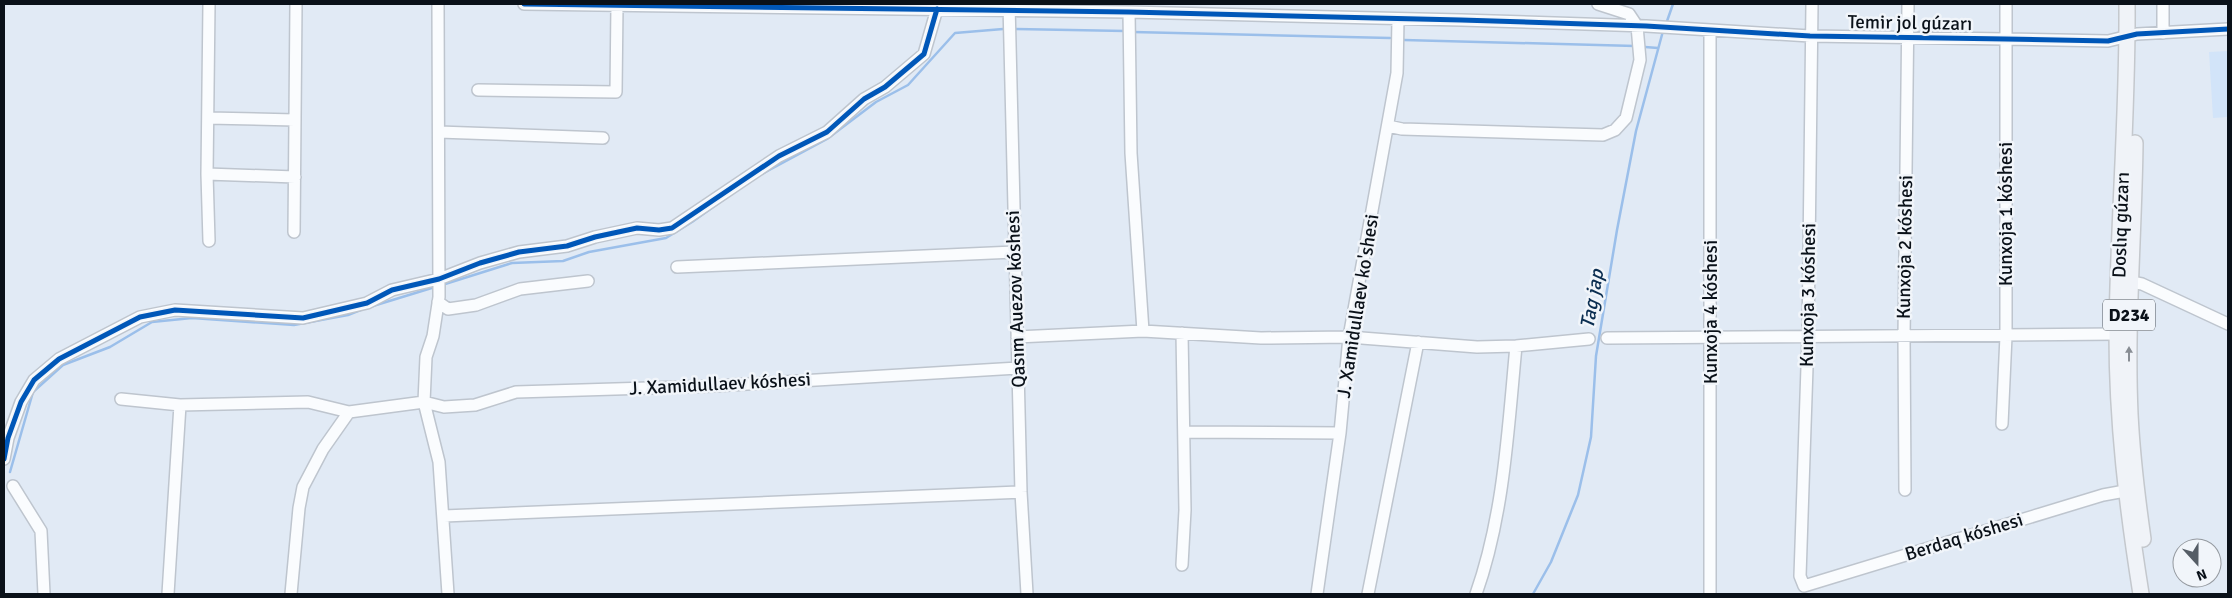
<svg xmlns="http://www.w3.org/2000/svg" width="2232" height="598" font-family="Signika,sans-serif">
  <rect width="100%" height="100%" fill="#e1eaf5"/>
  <!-- built -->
  <path fill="#d2e4f9" d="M2228 51V117L2213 118 2209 52Z"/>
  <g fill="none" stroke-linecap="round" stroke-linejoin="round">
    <!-- stream -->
    <path stroke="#9bbfea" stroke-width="2.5" d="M1666 24 1673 4
      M1015 29 1125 31
      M1133 32 1390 38
      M1404 40 1635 46
      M1645 47 1658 48
      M760 175 827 139 876 102 908 85 955 33 1003 29
      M442 285 512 263 563 261 589 252 666 238 692 222 730 195
      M373 306 435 287
      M10 472 33 392 63 365 110 347 152 322 192 318 294 325 348 315 363 309
      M1533 594 1551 562 1578 495 1591 437 1596 356 1617 230 1636 131 1663 31"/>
    <defs>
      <path id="minor" d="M438 4 439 297 433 336 426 357 424 402 439 462 448 594
        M524 4 1129 12 1461 20 1646 26 1810 36 2006 39 2108 41 2137 34 2228 29
        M1009 4 1021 492 1027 594
        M1812 4 1808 337 1800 576 1804 586 2103 495 2125 491
        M2163 4V33
        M1129 12 1131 153 1143 331
        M1710 30V594
        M478 90 616 92 617 5
        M208 118 295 120
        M1388 126 1402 129 1603 135 1615 130 1626 118 1640 60 1637 26 1629 14 1598 4
        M439 132 603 138
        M207 174 295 177
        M294 232 296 4
        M209 241 207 174 209 4
        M677 267 1014 252
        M2131 282 2142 284 2228 324
        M438 302 448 309 476 305 520 289 588 281
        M1182 333 1185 510 1182 565
        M1017 337 1143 331 1261 338 1349 337 1477 347 1516 346 1589 339
        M1607 338 2117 334
        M121 399 180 405 308 402 349 412
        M2002 424 2006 336V4
        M1184 432 1340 433
        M4 459 8 438 21 402 34 380 59 359 140 317 175 310 303 318 367 303 392 290 439 279 480 263 519 252 567 246 595 237 637 228 659 230 672 228 779 156 827 132 864 99 885 87 924 54 937 9
        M13 486 41 531 44 594
        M1905 490 1904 337 1908 4
        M444 516 1021 492
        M168 594 180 405
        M291 594 299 508 303 487 323 449 349 412 424 402 444 407 475 405 516 392 714 386 1018 368
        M1317 594 1340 433 1349 337 1397 73 1398 19
        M1368 594 1418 342
        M1476 594C1504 515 1508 429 1516 346"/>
      <path id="major" d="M2127 4C2128 114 2118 224 2117 334 2117 423 2127 506 2141 594
        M2135 143C2134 233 2126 323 2130 414 2132 455 2137 497 2143 539"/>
    </defs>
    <!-- minor casing -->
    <use href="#minor" stroke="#bec5ce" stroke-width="14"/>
    <!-- major casing -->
    <use href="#major" stroke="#c4c8cd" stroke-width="18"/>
    <!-- minor -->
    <use href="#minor" stroke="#fafcfe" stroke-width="11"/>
    <!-- major -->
    <use href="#major" stroke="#f0f3f8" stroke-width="15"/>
    <defs>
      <path id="cycleway" d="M524 4 1129 12 1461 20 1646 26 1810 36 2006 39 2108 41 2137 34 2228 29
        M4 459 8 438 21 402 34 380 59 359 140 317 175 310 303 318 367 303 392 290 439 279 480 263 519 252 567 246 595 237 637 228 659 230 672 228 779 156 827 132 864 99 885 87 924 54 937 9"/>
    </defs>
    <!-- cycleway casing -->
    <use href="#cycleway" stroke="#f1f5fa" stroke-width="8"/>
    <!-- cycleway -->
    <use href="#cycleway" stroke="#0057b8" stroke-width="5"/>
  </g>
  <!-- one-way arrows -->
  <defs><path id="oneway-solid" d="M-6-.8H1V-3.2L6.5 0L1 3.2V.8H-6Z" transform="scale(1.25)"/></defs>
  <use fill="#888d94" href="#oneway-solid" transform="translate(2129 354) rotate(-90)"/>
  <g text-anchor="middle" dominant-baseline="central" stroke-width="5" stroke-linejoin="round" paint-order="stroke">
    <!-- shield labels -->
    <rect fill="#f1f5fa" stroke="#4f555c" stroke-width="1" x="2103" y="299.5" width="52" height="31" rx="4"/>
    <g font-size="18" font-weight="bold" fill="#0a1119">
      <text x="2129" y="315">D234</text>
    </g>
    <!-- street labels -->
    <g font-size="19" fill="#0a1119" stroke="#f1f5fa">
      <text transform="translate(1910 23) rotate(1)">Temir jol gúzarı</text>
      <text transform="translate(2006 214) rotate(-90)">Kunxoja 1 kóshesi</text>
      <text transform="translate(2121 225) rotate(-88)">Doslıq gúzarı</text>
      <text transform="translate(1905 247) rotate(-89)">Kunxoja 2 kóshesi</text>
      <text transform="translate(1808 295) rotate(-89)">Kunxoja 3 kóshesi</text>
      <text transform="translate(1016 299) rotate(-92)">Qasım Auezov kóshesi</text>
      <text transform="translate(1358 306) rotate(-81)">J. Xamidullaev ko'shesi</text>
      <text transform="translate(1711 312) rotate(-90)">Kunxoja 4 kóshesi</text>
      <text transform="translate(720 384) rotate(-3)">J. Xamidullaev kóshesi</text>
      <text transform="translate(1964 537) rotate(-17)">Berdaq kóshesi</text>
    </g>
    <!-- water labels -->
    <g font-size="20" font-style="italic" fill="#0b2e51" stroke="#f1f5fa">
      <text transform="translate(1592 299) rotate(-80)">Tag jap</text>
    </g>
  </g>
  <!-- border -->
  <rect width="2232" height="598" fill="none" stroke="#0a1119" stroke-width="10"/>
  <!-- north arrow -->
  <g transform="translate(2197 563) rotate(159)"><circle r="24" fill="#f1f5fa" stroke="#959aa0"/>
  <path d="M0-4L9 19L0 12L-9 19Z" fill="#555d66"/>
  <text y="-8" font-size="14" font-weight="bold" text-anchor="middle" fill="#0a1119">N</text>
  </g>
</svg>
